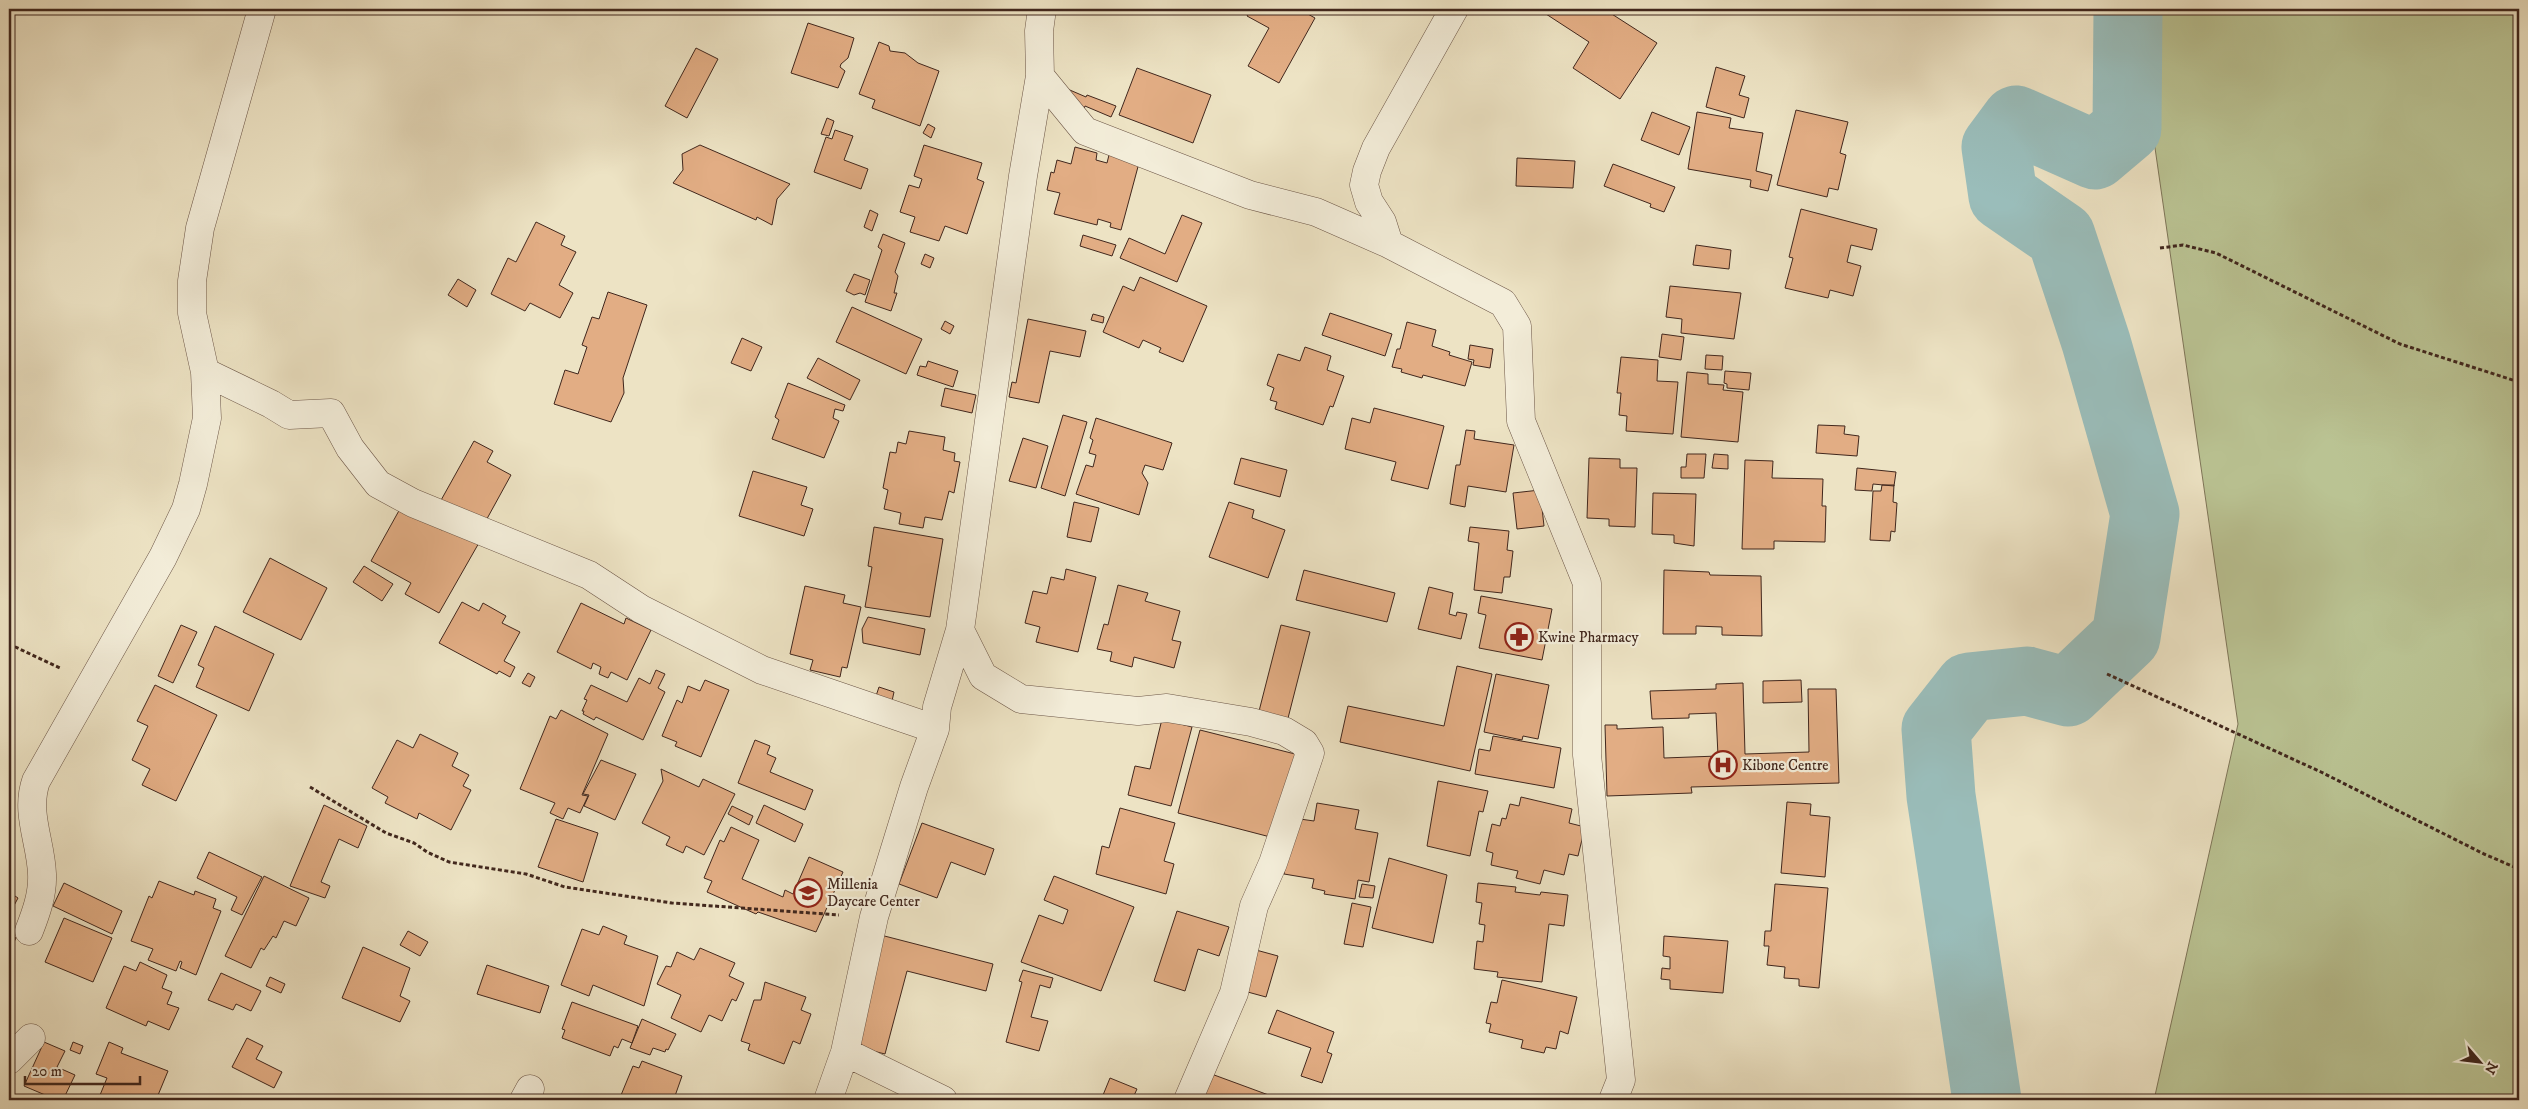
<svg xmlns="http://www.w3.org/2000/svg" width="2528" height="1109" font-family="'IM FELL DW Pica',serif">
  <rect width="100%" height="100%" fill="#ede3c4"/>
  <filter id="stains"><feTurbulence type="fractalNoise" baseFrequency=".004" numOctaves="4"/><feColorMatrix values="0 0 0 0 .2 0 0 0 0 .09 0 0 0 0 .02 0 0 0 .5 -.17"/></filter>
  <radialGradient id="worn" r=".72"><stop offset=".6" stop-color="#630" stop-opacity="0"/><stop offset="1" stop-color="#630" stop-opacity=".3"/></radialGradient>
  <!-- green -->
  <path fill="#bac393" stroke="#7e7558" d="M2135 9H2519V1100H2154L2238 724Z"/>
  <g fill="none" stroke-linecap="round" stroke-linejoin="round">
    <!-- river -->
    <path stroke="#9abdba" stroke-width="69" d="M1987 1100 1941 796 1936 729 1969 687 2027 681 2068 692 2126 637 2145 514 2096 342 2061 236 2003 196 1996 147 2016 120 2095 155 2127 128 2128 9"/>
  </g>
  <!-- building -->
  <path fill="#e2ad84" stroke="#41271d" d="M1251 9H1299L1315 18 1279 83 1248 66 1269 28 1247 16Z
    M1550 9H1604L1657 43 1620 99 1573 68 1589 42 1546 14Z
    M808 23 854 38 848 58 841 64 840 67 845 71 838 88 791 73Z
    M879 42 889 46 890 51 905 53 918 63 939 71 920 126 872 108 875 100 859 94Z
    M696 48 718 59 687 118 665 106Z
    M1716 67 1745 76 1739 95 1749 98 1744 118 1706 107Z
    M1137 68 1211 95 1193 143 1119 115Z
    M1049 81 1086 97 1087 95 1116 106 1111 117 1085 106 1083 111Z
    M1796 110 1848 122 1840 153 1846 155 1838 190 1829 188 1827 197 1777 185Z
    M1652 112 1690 127 1679 155 1641 140Z
    M1697 112 1731 118 1729 128 1763 133 1756 171 1772 175 1768 191 1750 187 1751 180 1688 169Z
    M827 118 834 121 829 136 821 134Z
    M928 124 935 128 931 138 923 133Z
    M835 130 853 136 844 160 868 169 861 189 814 172 826 137 832 139Z
    M700 145 790 184 777 199 772 225 757 217 756 220 673 183 683 170 682 154Z
    M924 145 982 163 977 179 984 182 967 234 945 226 939 241 910 232 915 217 900 212 909 185 919 188 922 179 914 176Z
    M1075 147 1097 153 1096 160 1107 163 1109 155 1139 163 1121 230 1110 227 1111 223 1098 219 1097 225 1054 214 1060 193 1047 190 1051 172 1054 173 1057 160 1071 164Z
    M1517 158 1575 161 1573 188 1516 186Z
    M1613 164 1675 187 1664 212 1650 207 1651 204 1604 186Z
    M1801 209 1877 229 1872 250 1851 245 1847 262 1861 266 1853 296 1830 290 1828 298 1785 288 1793 258 1789 257Z
    M870 210 878 214 872 231 864 227Z
    M1182 215 1202 223 1177 282 1120 258 1129 238 1165 254Z
    M536 222 565 236 561 245 576 252 559 285 573 293 560 318 530 303 525 311 491 294 508 258 516 262Z
    M883 234 905 243 895 272 898 276 894 293H897L891 311 865 302 882 250 878 247Z
    M1083 235 1116 245 1112 256 1080 246Z
    M1696 245 1731 250 1729 269 1693 265Z
    M925 254 934 258 930 268 921 264Z
    M854 274 870 280 865 295 860 293 854 295 846 291Z
    M1140 277 1207 306 1183 362 1159 352 1161 348 1143 340 1139 348 1103 332 1123 286 1134 291Z
    M458 279 476 290 467 307 448 295Z
    M1670 286 1741 293 1734 339 1681 333 1682 319 1666 317Z
    M608 292 647 305 623 378 624 393 611 422 554 404 565 370 578 374 587 347 582 345 592 317 599 319Z
    M852 307 922 339 906 374 836 342Z
    M1330 313 1392 334 1385 356 1322 335Z
    M1093 314 1104 317 1103 323 1091 320Z
    M1028 319 1086 331 1080 357 1050 351 1039 403 1009 397 1012 382 1016 383Z
    M945 321 954 326 950 334 941 329Z
    M1407 322 1436 330 1432 346 1450 352 1449 355 1472 362 1465 386 1423 375 1422 378 1401 372 1402 369 1392 367 1397 349H1400Z
    M1662 334 1684 337 1681 360 1659 357Z
    M742 338 762 347 751 371 731 363Z
    M1470 345 1493 349 1490 368 1473 365 1474 360 1468 359Z
    M1305 347 1331 356 1327 370 1344 376 1333 407 1330 406 1323 425 1275 409 1277 402 1270 400 1274 388 1267 385 1278 354 1300 361Z
    M1706 355 1723 356 1722 370 1705 369Z
    M1621 357 1658 360 1657 381 1678 382 1673 434 1626 431 1627 416 1619 415 1621 393H1617Z
    M818 358 860 380 850 400 807 378Z
    M928 361 958 371 953 387 917 375 920 366 926 367Z
    M1725 371 1751 373 1749 390 1727 388V384L1724 383Z
    M1687 372 1708 374V384L1724 385 1723 390 1743 392 1738 442 1681 437Z
    M788 383 845 405 843 411 835 409 833 418 839 421 824 458 772 439 779 420 775 417Z
    M945 388 976 395 972 413 941 406Z
    M1374 408 1444 426 1428 489 1391 480 1396 462 1345 449 1352 418 1370 423Z
    M1063 415 1087 422 1065 496 1041 488Z
    M1096 418 1172 443 1163 470 1145 465 1142 473 1148 483 1139 515 1076 494 1086 465 1093 467 1096 455 1089 453 1093 440 1090 438Z
    M1818 425 1845 426 1844 434 1859 436 1857 456 1816 453Z
    M1466 430 1475 431 1474 439 1514 445 1506 492 1468 486 1465 507 1450 504 1456 465H1460Z
    M909 431 945 437 943 450 955 453 954 461 960 462 954 493 949 491 942 520 925 517 923 528 899 524 901 513 884 509 888 490 883 488 890 452 896 453 898 442 906 444Z
    M1023 438 1048 446 1036 488 1009 481Z
    M474 441 493 451 487 462 511 475 483 526 440 502Z
    M1687 454H1706L1704 478H1681V467H1686Z
    M1714 454 1728 455V469L1712 468Z
    M1241 458 1287 470 1280 497 1234 484Z
    M1589 458 1620 459V468H1637L1635 527 1609 526V519L1587 518Z
    M1745 460 1773 461 1772 478 1823 479 1822 506H1826L1825 542 1774 541V549H1742Z
    M1857 468 1896 472 1894 486 1873 484 1872 491 1855 490Z
    M753 471 807 487 801 505 813 509 804 536 739 516Z
    M1882 485H1894L1893 502 1897 503 1895 532 1891 531 1890 541 1870 540 1873 491H1881Z
    M1540 490 1544 526 1517 529 1513 493Z
    M1653 493 1696 494 1694 546 1674 543V535L1652 534Z
    M1074 502 1099 508 1091 542 1067 537Z
    M1229 502 1254 510 1252 518 1285 530 1268 578 1209 557Z
    M401 507 442 530 446 522 480 541 439 613 405 594 411 583 371 561Z
    M874 527 943 539 930 617 865 607 872 567 868 566Z
    M1470 527 1509 531 1507 550 1513 551 1510 577H1504L1502 593 1474 590 1479 543 1468 541Z
    M270 558 327 588 301 640 243 612Z
    M364 566 393 584 382 601 353 582Z
    M1066 569 1096 577 1078 652 1036 642 1040 627 1025 623 1033 591 1047 594 1051 577 1064 580Z
    M1304 570 1395 593 1387 622 1296 600Z
    M1664 570 1709 572 1710 575 1761 576 1762 636 1722 635V627L1696 626V634H1663Z
    M1118 585 1148 593 1145 601 1180 611 1172 640 1181 642 1174 668 1134 657 1132 667 1110 661 1112 652 1097 649 1104 624 1108 625Z
    M805 586 845 595 843 603 861 607 847 668 842 667 840 677 810 670 813 660 790 654Z
    M1429 587 1453 593 1449 614 1456 616 1457 612 1467 614 1461 639 1418 629Z
    M1481 596 1552 609 1542 660 1479 648 1486 615 1478 613Z
    M462 602 479 611 483 603 506 616 502 623 520 632 504 661 515 667 510 677 499 671 497 674 439 643Z
    M581 603 624 624 626 618 651 630 627 680 611 672 608 678 599 674 601 667 593 663 591 669 557 652Z
    M868 617 925 629 920 655 863 643 862 629Z
    M181 625 197 632 173 683 158 676Z
    M1281 625 1310 632 1286 726 1257 719Z
    M215 626 274 654 249 711 196 687 204 668 198 665Z
    M1457 666 1492 674 1470 771 1340 742 1348 706 1444 726Z
    M656 670 665 674 658 688 665 692 643 740 596 717 594 720 583 714 584 711H582L587 700 584 699 591 685 627 702 639 678 650 684Z
    M528 673 535 677 530 687 522 683Z
    M1496 674 1549 685 1538 739 1523 736 1522 740 1484 732Z
    M705 680 729 690 701 757 675 746 677 742 662 736 677 700 682 703 688 686 700 691Z
    M1801 680 1802 702 1763 703V681Z
    M1743 683 1745 754 1809 752 1808 689H1836L1839 783 1691 787 1692 793 1607 796 1605 725H1617V729L1663 727 1664 758 1718 756 1716 713 1689 714V718L1652 719 1650 691 1716 689V684Z
    M155 685 217 715 176 801 142 785 150 769 132 760 148 726 137 721Z
    M879 687 894 692 892 701 876 696Z
    M561 710 608 734 582 795 588 796 580 813 568 808 563 819 550 813 555 803 520 789 550 716 556 719Z
    M1162 719 1192 727 1171 806 1128 795 1135 766 1150 769Z
    M1200 730 1299 755 1278 839 1178 813Z
    M420 734 458 753 452 766 469 775 463 786 471 790 451 830 419 813 417 819 385 803 388 797 372 788 397 740 413 748Z
    M1493 736 1561 748 1554 788 1475 774 1479 749 1490 751Z
    M755 740 770 746 767 754 776 758 770 772 813 790 805 810 738 783Z
    M601 760 636 774 615 820 584 806 589 795 583 794Z
    M661 769 699 787 703 779 735 794 704 855 686 846 683 853 666 845 670 837 642 823 663 781Z
    M1438 781 1488 791 1483 812 1479 811 1470 856 1427 846Z
    M1521 797 1572 809 1569 823 1585 827 1578 856 1569 854 1564 875 1544 870 1540 884 1516 878 1518 871 1491 865 1493 853 1486 851 1492 824 1500 826 1502 818 1506 819 1510 804 1519 806Z
    M1787 802 1811 804 1810 815 1830 817 1825 877 1781 873Z
    M1317 803 1359 810 1355 829 1378 833 1369 882 1358 880 1355 899 1324 894 1325 891 1312 888 1314 879 1284 874 1293 818 1314 821Z
    M324 805 367 826 358 848 339 839 321 882 330 886 325 898 290 886Z
    M764 805 803 824 795 842 756 823Z
    M732 806 753 816 749 825 728 814Z
    M1120 808 1175 823 1164 861 1174 864 1166 894 1096 874 1102 846 1109 848Z
    M556 819 598 833 583 882 538 867Z
    M922 823 994 849 985 875 951 862 937 898 899 884Z
    M731 827 759 840 742 879 783 897 785 890 793 894 809 857 843 872 816 932 758 912 756 914 707 892 712 881 704 878 720 840 724 842Z
    M209 852 262 877 242 915 231 910 237 897 197 878Z
    M1389 858 1447 875 1433 943 1372 928Z
    M264 876 309 898 296 926 284 921 276 938 273 936 264 950 261 948 251 968 225 956Z
    M1054 876 1134 907 1101 991 1021 962 1039 915 1063 924 1068 910 1044 900Z
    M159 881 194 895 195 891 216 899 213 908 221 911 196 975 180 968 182 962 180 961 176 971 148 960 153 949 131 941 149 896 152 898Z
    M64 883 122 911 112 934 53 906Z
    M1478 883 1516 887 1515 892 1540 895 1541 892 1568 895 1564 926 1549 924 1542 982 1497 977 1498 972 1474 969 1477 941 1483 942 1485 925 1479 924 1482 903 1476 902Z
    M1362 884 1375 886 1373 898 1359 897Z
    M1775 884 1828 888 1819 988 1799 986V979L1784 978 1785 967 1767 965 1769 946H1764L1765 931H1771Z
    M9 892 18 898 9 915Z
    M1352 903 1371 907 1363 947 1344 944Z
    M1177 911 1229 927 1219 956 1198 949 1185 991 1154 981Z
    M64 918 112 938 93 982 45 962Z
    M603 926 627 936 624 944 658 956 644 1006 593 985 589 996 561 985 582 929 599 935Z
    M408 931 428 942 420 956 400 945Z
    M869 932 993 964 986 991 907 971 885 1054 849 1045Z
    M9 934 16 938 9 952Z
    M1664 936 1728 941 1723 993 1670 989V980L1661 979 1662 968 1670 969V957L1663 956Z
    M363 947 410 968 400 996 410 1001 400 1022 342 998Z
    M700 948 735 963 729 976 744 983 736 1001 732 999 722 1021 709 1015 701 1032 671 1018 681 995 657 984 666 966 671 967 677 952 694 960Z
    M1256 950 1278 956 1266 997 1244 991Z
    M140 962 167 975 162 988 172 992 167 1004 179 1008 169 1030 148 1021 146 1026 106 1008 124 966 136 971Z
    M487 965 549 986 540 1013 477 994Z
    M1023 970 1053 978 1050 988 1040 985 1031 1017 1048 1021 1039 1051 1006 1042 1022 982 1019 981Z
    M221 973 261 991 251 1011 236 1004 233 1010 208 1000Z
    M270 977 285 984 281 993 266 986Z
    M1502 980 1577 997 1568 1034 1560 1031 1556 1049 1546 1047 1544 1053 1521 1048 1523 1040 1489 1032 1491 1024 1486 1023 1491 1002 1497 1003Z
    M765 982 806 997 801 1010 811 1014 800 1044 793 1041 784 1064 748 1050 750 1044 741 1041 754 1000H761Z
    M572 1002 638 1026 632 1043 622 1039 618 1048 614 1046 610 1056 562 1038 565 1030 562 1029Z
    M1277 1010 1334 1032 1327 1052 1332 1054 1322 1083 1301 1076 1311 1048 1268 1033Z
    M642 1019 676 1034 668 1050 666 1049 665 1052 653 1048 650 1055 630 1048Z
    M247 1038 263 1046 256 1059 282 1072 274 1088 232 1067Z
    M44 1042 65 1051 57 1067 75 1075 63 1100H57L24 1086Z
    M73 1042 83 1046 80 1054 70 1050Z
    M109 1042 123 1048 121 1053 168 1071 156 1100H98L107 1078 96 1074Z
    M642 1061 682 1076 675 1096 687 1100H619L633 1066 639 1068Z
    M1206 1072 1274 1097 1273 1100H1195Z
    M1110 1078 1137 1089 1132 1100H1101Z"/>
  <g fill="none" stroke-linecap="round" stroke-linejoin="round">
    <defs>
      <path id="street" d="M1454 9 1376 148 1367 171 1364 185 1369 202 1382 222 1389 244 1503 303 1517 326 1521 421 1587 583V755L1621 1080 1613 1100
        M1040 76 1085 131 1250 195 1316 212 1389 244
        M205 372 271 404 289 415 331 413 350 448 378 484 413 503 589 575 641 609 762 670 935 729
        M960 630 983 676 1021 699 1138 711 1167 708 1251 722 1284 731 1304 743 1310 753 1273 863 1254 906 1234 993 1188 1100
        M29 931C36 913 43 894 42 874 41 842 25 813 36 781L163 557 186 509 193 484 207 418 205 372 192 313V281L200 228 262 9
        M845 1052 943 1100
        M9 1060 31 1038
        M524 1100 530 1089
        M828 1100 845 1052 874 917 914 787 935 729 937 707 960 630 1023 176 1040 76 1039 31 1042 9"/>
    </defs>
    <!-- street casing -->
    <use href="#street" stroke="#6c5647" stroke-width="29"/>
    <!-- path -->
    <path stroke="#41271d" stroke-width="3" stroke-dasharray="4 2.5" stroke-linecap="butt" d="M2160 248 2183 245 2216 253 2400 344 2519 382
      M9 644 60 668
      M2107 674 2321 772 2484 854 2519 869
      M310 787 386 833 414 843 427 852 449 862 526 874 565 887 672 903 839 915"/>
    <!-- street -->
    <use href="#street" stroke="#f3edd9" stroke-width="28"/>
  </g>
  <!-- icons -->
  <defs>
    <symbol id="pharmacy-ring" viewBox="-11 -11 22 22"><circle r="9.5" fill="#f3edd9" stroke="#8f2418" stroke-width="1.5"/><path d="M-2-6h4v4h4v4h-4v4h-4v-4h-4v-4h4Z" fill="#8f2418"/></symbol>
    <symbol id="hospital-ring" viewBox="-11 -11 22 22"><circle r="9.5" fill="#f3edd9" stroke="#8f2418" stroke-width="1.5"/><path d="M-5-5h3v3.5h4V-5h3V5h-3V1.5h-4V5h-3Z" fill="#8f2418"/></symbol>
    <symbol id="school-ring" viewBox="-11 -11 22 22"><circle r="9.5" fill="#f3edd9" stroke="#8f2418" stroke-width="1.5"/><path d="M0-5L7-2L0 1L-7-2ZM-4 1L0 2.5L4 1V4Q0 6-4 4Z" fill="#8f2418"/></symbol>
  </defs>
  <g fill-rule="evenodd">
    <use href="#pharmacy-ring" x="1503" y="621" width="32" height="32"/>
    <use href="#hospital-ring" x="1707" y="749" width="32" height="32"/>
    <use href="#school-ring" x="792" y="877" width="32" height="32"/>
  </g>
  <g text-anchor="middle" dominant-baseline="central" stroke-width="4.5" stroke-linejoin="round" paint-order="stroke">
    <!-- poi labels -->
    <g font-size="15" fill="#41271d" stroke="#f3edd9" text-anchor="start">
      <text x="1538" y="637">Kwine Pharmacy</text>
      <text x="1742" y="765">Kibone Centre</text>
      <text x="827" y="884">Millenia<tspan x="827" dy="17">Daycare Center</tspan></text>
    </g>
  </g>
  <!-- margin -->
  <rect width="2528" height="1109" fill="none" stroke="#ede3c4" stroke-width="30"/>
  <rect x="10" y="10" width="2508" height="1089" fill="none" stroke="#41271d" stroke-width="2.5"/>
  <rect x="15" y="15" width="2498" height="1079" fill="none" stroke="#41271d"/>
  <!-- north arrow -->
  <g transform="translate(2480 1062) rotate(118)" stroke="#f3edd9" stroke-width="4" paint-order="stroke">
  <path d="M0-4L9 19L0 12L-9 19Z" fill="#41271d"/>
  <text y="-8" font-size="14" font-weight="bold" text-anchor="middle" fill="#41271d">N</text>
  </g>
  <!-- scale -->
  <path d="M25 1076v8h115v-8" fill="none" stroke="#41271d" stroke-width="2.5"/>
  <text x="32" y="1076" font-size="15" fill="#41271d" stroke="#f3edd9" stroke-width="4" paint-order="stroke">20 m</text>
  <rect width="100%" height="100%" filter="url(#stains)"/>
  <rect width="100%" height="100%" fill="url(#worn)"/>
</svg>
